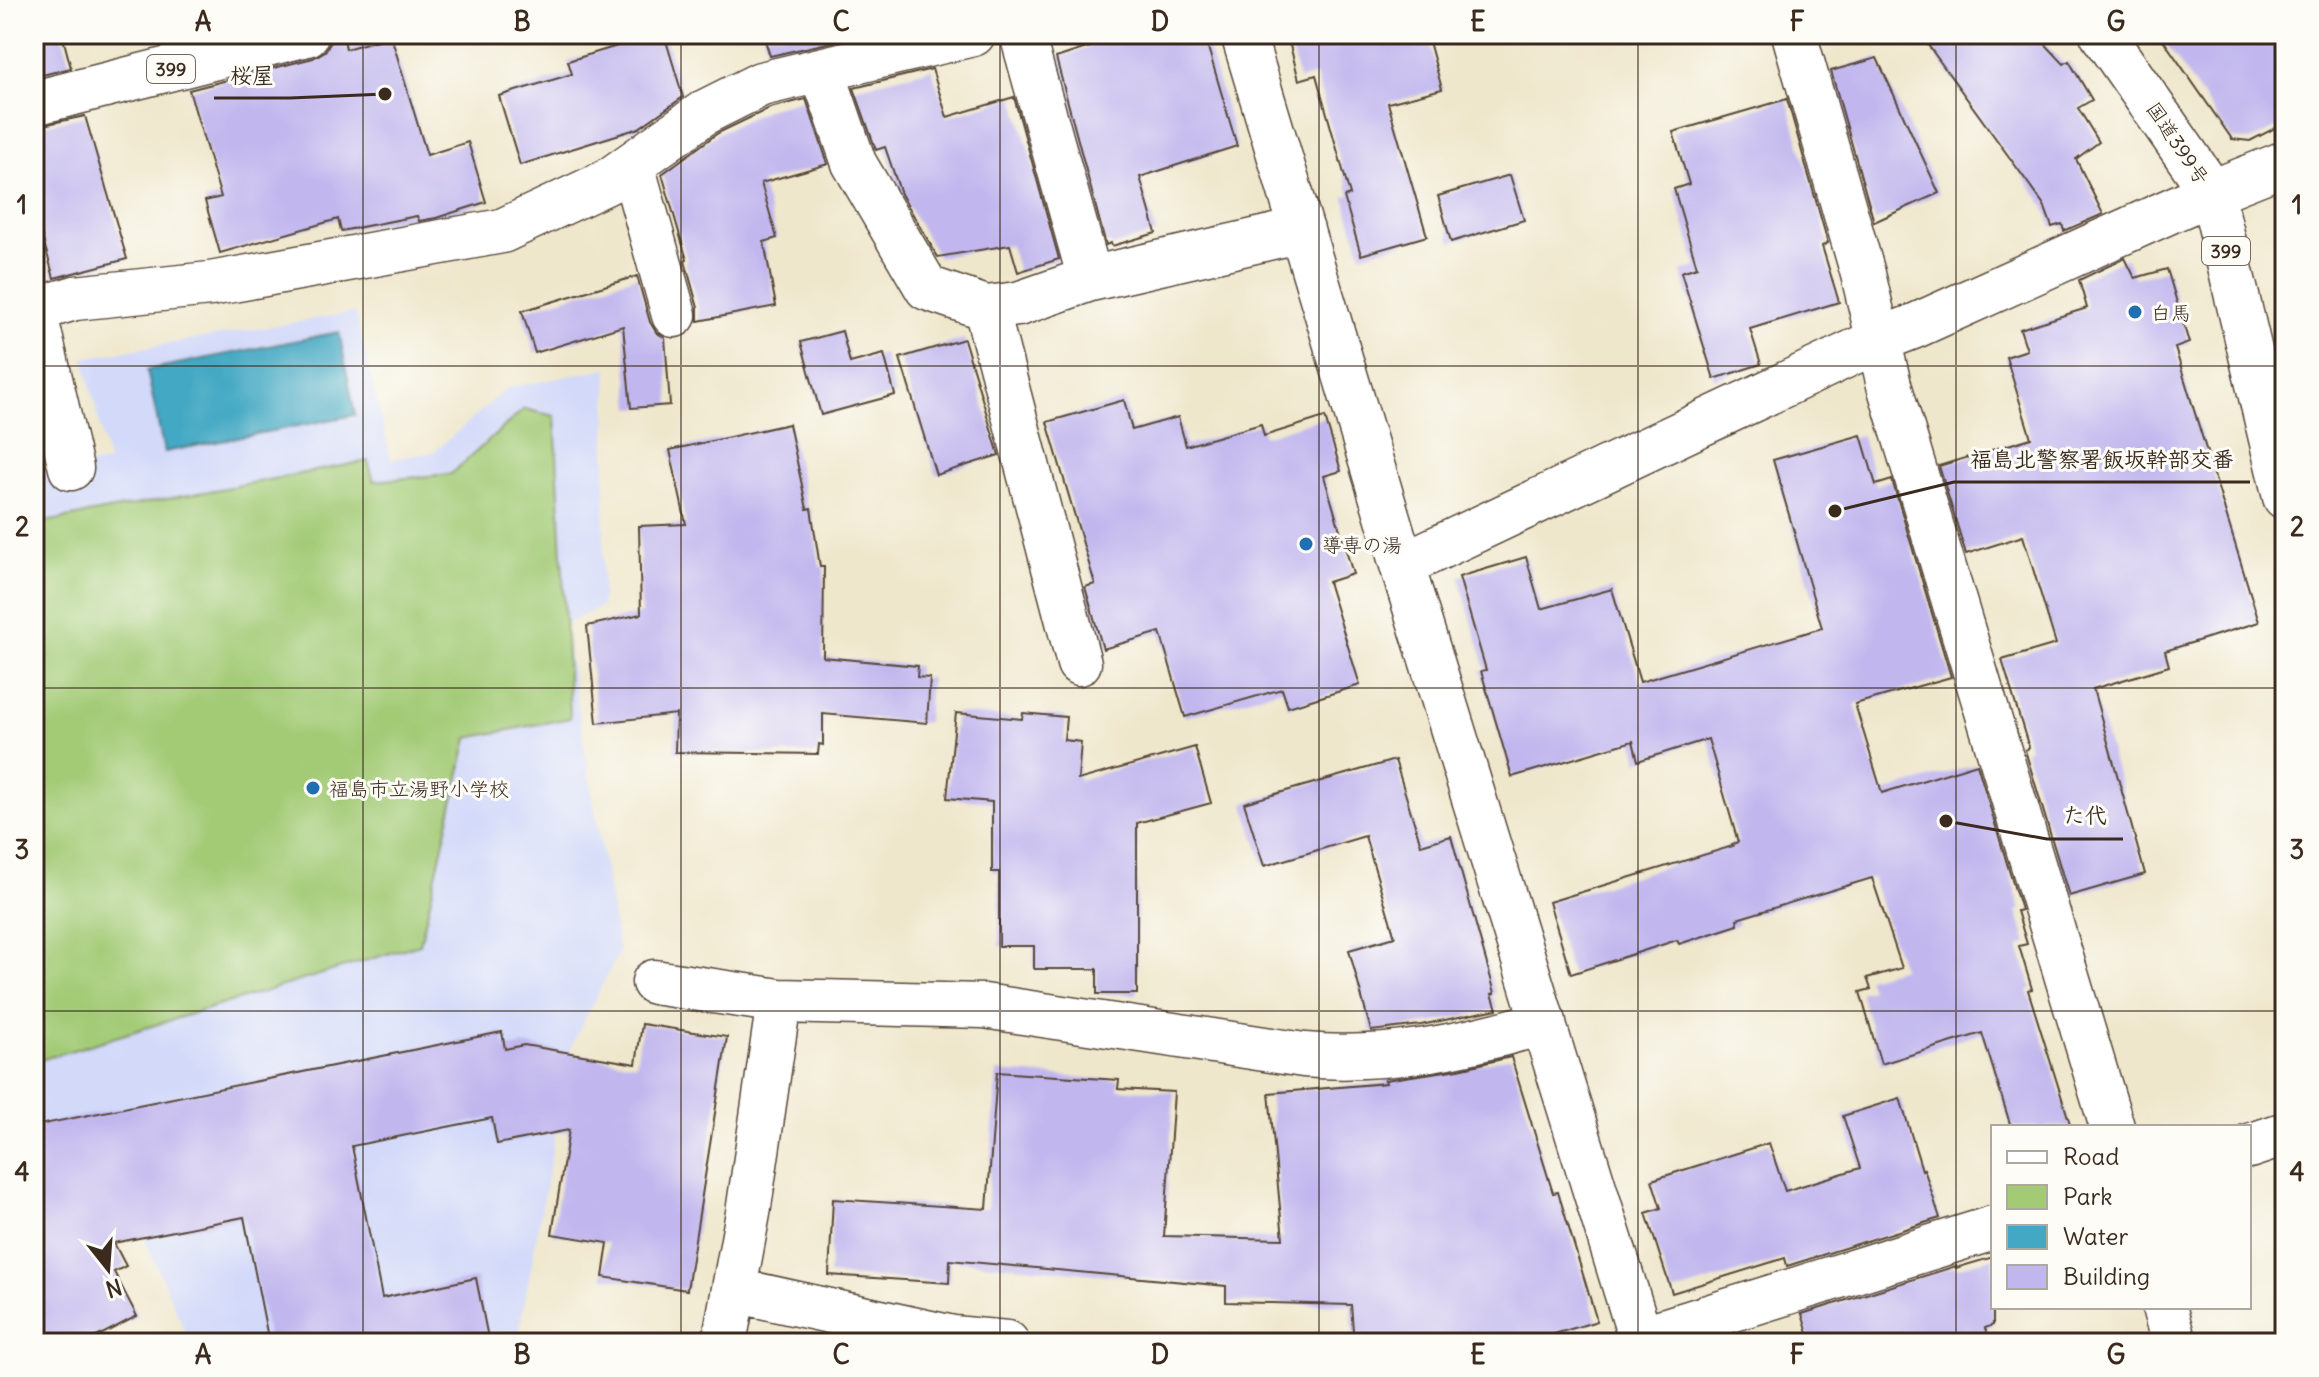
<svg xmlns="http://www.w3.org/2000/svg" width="2319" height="1377" font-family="Delius,'Klee One',sans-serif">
  <rect width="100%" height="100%" fill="#fdfcf7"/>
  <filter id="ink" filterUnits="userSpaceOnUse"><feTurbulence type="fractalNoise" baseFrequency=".0125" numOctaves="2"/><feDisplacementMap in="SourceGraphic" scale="16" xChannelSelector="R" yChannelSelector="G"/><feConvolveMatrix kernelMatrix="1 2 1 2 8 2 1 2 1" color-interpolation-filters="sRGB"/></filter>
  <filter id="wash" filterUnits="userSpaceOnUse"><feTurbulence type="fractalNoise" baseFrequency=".006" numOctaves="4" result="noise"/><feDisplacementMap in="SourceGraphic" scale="32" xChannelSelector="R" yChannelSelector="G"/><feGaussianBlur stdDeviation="1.8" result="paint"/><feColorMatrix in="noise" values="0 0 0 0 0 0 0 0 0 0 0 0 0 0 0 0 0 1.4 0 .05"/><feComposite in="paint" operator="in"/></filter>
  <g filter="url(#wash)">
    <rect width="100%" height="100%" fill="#efe7cc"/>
    <!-- built -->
    <path fill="#d2d9f9" d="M355 312 391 459 434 452 507 388 608 368 602 606 564 625 619 952 572 1045 517 1343H190L138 1223 34 1249V473L108 462 84 358Z"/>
    <!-- green -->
    <path fill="#a3cb76" stroke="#6f7a4a" stroke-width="2" d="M524 409 555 416 570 718 468 738 420 944 34 1062V524L368 461 374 481 451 474Z"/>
    <!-- water -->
    <path fill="#43a8c3" stroke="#3f6970" stroke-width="2" d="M339 332 355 415 164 452 147 370Z"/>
    <g id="blocks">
      <!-- building -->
      <path fill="#c1b7ee" d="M34 34H62L71 68 34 77Z
        M331 34H343L346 49 391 36 427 155 468 142 486 202 436 218 419 221 417 216 341 231 338 219 220 253 205 201 221 197 189 90 313 58 325 51 331 42Z
        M657 34H664L683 97 639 128 520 165 499 96 572 74 568 61Z
        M763 34H839L841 40 770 56Z
        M1129 34H1204L1237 146 1140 177 1156 233 1112 246 1111 243 1106 245 1056 58Z
        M1287 34H1427L1442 89 1388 103 1427 236 1361 255 1344 197 1350 195 1316 75 1299 80Z
        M1920 34H2036L2064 64 2069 61 2092 100 2078 108 2099 142 2076 159 2103 214 2064 231 2062 224 2052 227 2044 205Z
        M2159 34H2271L2285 57V123L2250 141 2232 139Z
        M1877 58 1939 193 1874 222 1831 71Z
        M932 69 947 117 1014 97 1059 259 1018 272 1010 245 938 257 901 194 885 147 876 150 854 88Z
        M806 99 828 164 761 183 777 238 764 242 776 306 698 321V308L685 261 687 260 662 174 718 133 770 108Z
        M1787 99 1828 243 1822 246 1839 302 1750 329 1761 364 1714 379 1681 272 1697 267 1674 189 1689 184 1673 132Z
        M85 116 127 259 54 278 34 208V127Z
        M1510 175 1524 220 1451 242 1438 196Z
        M2125 258 2135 278 2167 269 2189 343 2175 348 2259 622 2165 651 2169 666 2093 689 2145 874 2069 896 2025 750 2029 748 2002 660 2056 644 2023 536 1966 554 1939 466 2031 438 2006 357 2027 350 2020 329 2087 308 2079 280Z
        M637 276 650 322 656 332 665 338 670 405 631 408 623 326 535 353 522 311Z
        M842 331 850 363 884 354 895 395 821 415 801 342Z
        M964 339 999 455 936 475 900 358Z
        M1124 400 1132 430 1178 417 1186 446 1261 424 1264 436 1325 417 1341 471 1324 476 1353 574 1328 582 1360 685 1288 707 1282 689 1185 717 1160 632 1103 649 1085 587 1095 584 1047 422Z
        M789 424 807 509 811 508 820 567H824L823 657 918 666 917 677 930 678 927 723 823 714V745L819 744 818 754 675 752 676 714 597 723 587 626 641 614 639 526 686 524 670 450Z
        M1861 435 1876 485 1892 480 1951 677 1855 704 1882 793 1977 764 2021 910 2017 911 2027 944 2019 946 2032 989 2028 990 2071 1127H2011L1982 1033 1881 1064 1860 992 1871 989 1867 978 1902 968 1872 878 1737 919 1738 925 1679 944 1677 940 1571 974 1549 902 1733 846 1732 844 1738 842 1708 739 1638 761 1633 741 1512 777 1481 671 1486 670 1459 577 1526 557 1541 609 1612 589 1640 682 1822 628 1773 460Z
        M956 713 1022 719 1023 713 1066 717 1064 740 1081 742 1078 780 1195 747 1211 803 1137 823V994H1097V969H1034V946H999V872H992V802L947 798Z
        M1395 760 1421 845 1451 836 1495 993 1492 994 1497 1009 1421 1025 1371 1031 1349 950 1395 937 1365 836 1264 866 1244 803Z
        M642 1024 727 1037 687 1290 603 1277 608 1243 552 1234 569 1130 497 1144 492 1118 352 1146 382 1298 476 1278 489 1343H269L244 1217 114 1243 126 1266 114 1272 137 1316 85 1343H34V1126L502 1032 505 1049 524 1045 636 1064Z
        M1511 1057 1553 1193 1558 1192 1597 1321 1525 1343H1354L1351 1305 1226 1302V1286L950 1260 949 1283 829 1275 833 1199 987 1209 997 1072 1119 1080 1118 1089 1174 1092 1164 1236 1283 1239 1269 1093 1386 1083 1385 1080 1459 1069Z
        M1900 1098 1922 1170 1924 1169 1940 1218 1787 1266 1785 1258 1672 1293 1646 1213 1661 1208 1652 1180 1769 1143 1785 1191 1860 1168 1843 1116Z
        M1993 1257V1325L1985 1328 1990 1343H1811L1802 1314 1956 1266V1268Z"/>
    </g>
  </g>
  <g filter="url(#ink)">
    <use href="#blocks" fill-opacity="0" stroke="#564638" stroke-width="2"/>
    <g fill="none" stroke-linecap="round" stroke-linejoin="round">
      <defs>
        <path id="minor" d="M1022 34 1090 279 1302 230
          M1243 34 1402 565 1642 1343
          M1794 34 1863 274 1889 385 2112 1127
          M822 70 854 163 927 288 986 308 1079 663
          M632 165 674 315
          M986 308 1018 304 1090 279
          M34 310 75 298 210 284 502 231 607 182 705 112 761 84 973 34
          M34 310 71 468
          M1402 565 1879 340 1915 326 2212 192
          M654 982 779 1001 984 1006 1304 1055C1386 1062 1465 1046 1544 1022
          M2249 1146 2285 1134
          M734 1290 953 1338 1007 1343
          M2164 1307 2174 1343
          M1641 1338 1993 1228
          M724 1343 748 1213 779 1001"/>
        <path id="primary" d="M2212 192 2285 163"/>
        <path id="trunk" d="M2102 34 2212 192 2285 497
          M34 103 307 34"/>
      </defs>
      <!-- minor casing -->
      <use href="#minor" stroke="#564638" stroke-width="47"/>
      <!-- primary casing -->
      <use href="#primary" stroke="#564638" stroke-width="47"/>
      <!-- trunk casing -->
      <use href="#trunk" stroke="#564638" stroke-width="47"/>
      <!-- minor -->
      <use href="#minor" stroke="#fff" stroke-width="44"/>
      <!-- primary -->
      <use href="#primary" stroke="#fff" stroke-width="44"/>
      <!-- trunk -->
      <use href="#trunk" stroke="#fff" stroke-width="44"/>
    </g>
  </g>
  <!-- grid -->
  <path fill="none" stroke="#3b2a1e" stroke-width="2" stroke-opacity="0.55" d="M363 34V1343M681 34V1343M1000 34V1343M1319 34V1343M1638 34V1343M1956 34V1343M34 366H2285M34 688H2285M34 1011H2285"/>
  <!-- markers -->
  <g fill="#1f6fb2" stroke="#fdfcf7" stroke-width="3">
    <circle cx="2135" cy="312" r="8"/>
    <circle cx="1306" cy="544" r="8"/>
    <circle cx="313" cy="788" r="8"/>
  </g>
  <g text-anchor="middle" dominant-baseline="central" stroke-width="6" stroke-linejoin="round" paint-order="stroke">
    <!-- shield labels -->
    <g fill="#fdfcf7" stroke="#75695f" stroke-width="2">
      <rect x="147" y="55" width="48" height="28" rx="6"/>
      <rect x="2202" y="237" width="48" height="28" rx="6"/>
    </g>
    <g font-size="18" font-weight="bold" fill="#3b2a1e">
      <text x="171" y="69">399</text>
      <text x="2226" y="251">399</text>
    </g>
    <!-- street labels -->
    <g font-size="20" fill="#3b2a1e" stroke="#fdfcf7">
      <text transform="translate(2178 143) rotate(56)">国道399号</text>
    </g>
    <!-- poi labels -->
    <g font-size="20" fill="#3b2a1e" stroke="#fdfcf7" text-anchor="start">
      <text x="2151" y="312">白馬</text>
      <text x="1322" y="544">導専の湯</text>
      <text x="329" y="788">福島市立湯野小学校</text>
    </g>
  </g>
  <!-- callouts -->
  <path fill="none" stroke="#3b2a1e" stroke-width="3" d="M385 94L290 98H214M1835 511L1954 482H2250M1946 821L2047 839H2123"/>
  <g fill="#3b2a1e" stroke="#fdfcf7" stroke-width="3">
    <circle cx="385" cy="94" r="8"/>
    <circle cx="1835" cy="511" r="8"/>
    <circle cx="1946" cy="821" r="8"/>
  </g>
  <g font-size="22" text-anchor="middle" font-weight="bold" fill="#3b2a1e" stroke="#fdfcf7" stroke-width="6" stroke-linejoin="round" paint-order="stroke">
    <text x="252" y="83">桜屋</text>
    <text x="2102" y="467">福島北警察署飯坂幹部交番</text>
    <text x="2085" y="823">た代</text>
  </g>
  <!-- margin -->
  <rect width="2319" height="1377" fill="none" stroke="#fdfcf7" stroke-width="88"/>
  <!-- legend -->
  <rect x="1991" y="1125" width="260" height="184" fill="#fdfcf7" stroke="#afa8a0" stroke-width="2"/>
  <rect x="2007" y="1151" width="40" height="12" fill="#ffffff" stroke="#afa8a0" stroke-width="2"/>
  <text x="2063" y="1165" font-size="24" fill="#3b2a1e">Road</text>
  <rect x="2007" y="1185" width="40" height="24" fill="#a3cb76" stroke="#afa8a0" stroke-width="2"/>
  <text x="2063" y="1205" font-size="24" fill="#3b2a1e">Park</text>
  <rect x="2007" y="1225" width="40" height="24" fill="#43a8c3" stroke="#afa8a0" stroke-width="2"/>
  <text x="2063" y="1245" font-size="24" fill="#3b2a1e">Water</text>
  <rect x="2007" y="1265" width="40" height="24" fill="#c1b7ee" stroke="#afa8a0" stroke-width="2"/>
  <text x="2063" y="1285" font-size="24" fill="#3b2a1e">Building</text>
  <!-- north arrow -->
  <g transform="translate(108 1269) rotate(163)" stroke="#fdfcf7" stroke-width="6" paint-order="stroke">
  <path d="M0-6L14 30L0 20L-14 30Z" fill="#3b2a1e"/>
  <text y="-12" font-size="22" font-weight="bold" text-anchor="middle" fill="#3b2a1e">N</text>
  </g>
  <rect x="44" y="44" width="2231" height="1289" fill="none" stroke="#3b2a1e" stroke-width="3"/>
  <g font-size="26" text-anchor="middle" font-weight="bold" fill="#3b2a1e">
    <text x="203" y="31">A</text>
    <text x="522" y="31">B</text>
    <text x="841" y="31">C</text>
    <text x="1160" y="31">D</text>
    <text x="1478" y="31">E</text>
    <text x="1797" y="31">F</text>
    <text x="2116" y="31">G</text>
    <text x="22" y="214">1</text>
    <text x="2297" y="214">1</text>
    <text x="22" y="536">2</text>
    <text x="2297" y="536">2</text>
    <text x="22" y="859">3</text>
    <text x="2297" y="859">3</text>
    <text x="22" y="1181">4</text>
    <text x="2297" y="1181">4</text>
    <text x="203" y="1364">A</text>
    <text x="522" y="1364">B</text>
    <text x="841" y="1364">C</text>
    <text x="1160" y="1364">D</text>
    <text x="1478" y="1364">E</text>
    <text x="1797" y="1364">F</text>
    <text x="2116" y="1364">G</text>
  </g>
</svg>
